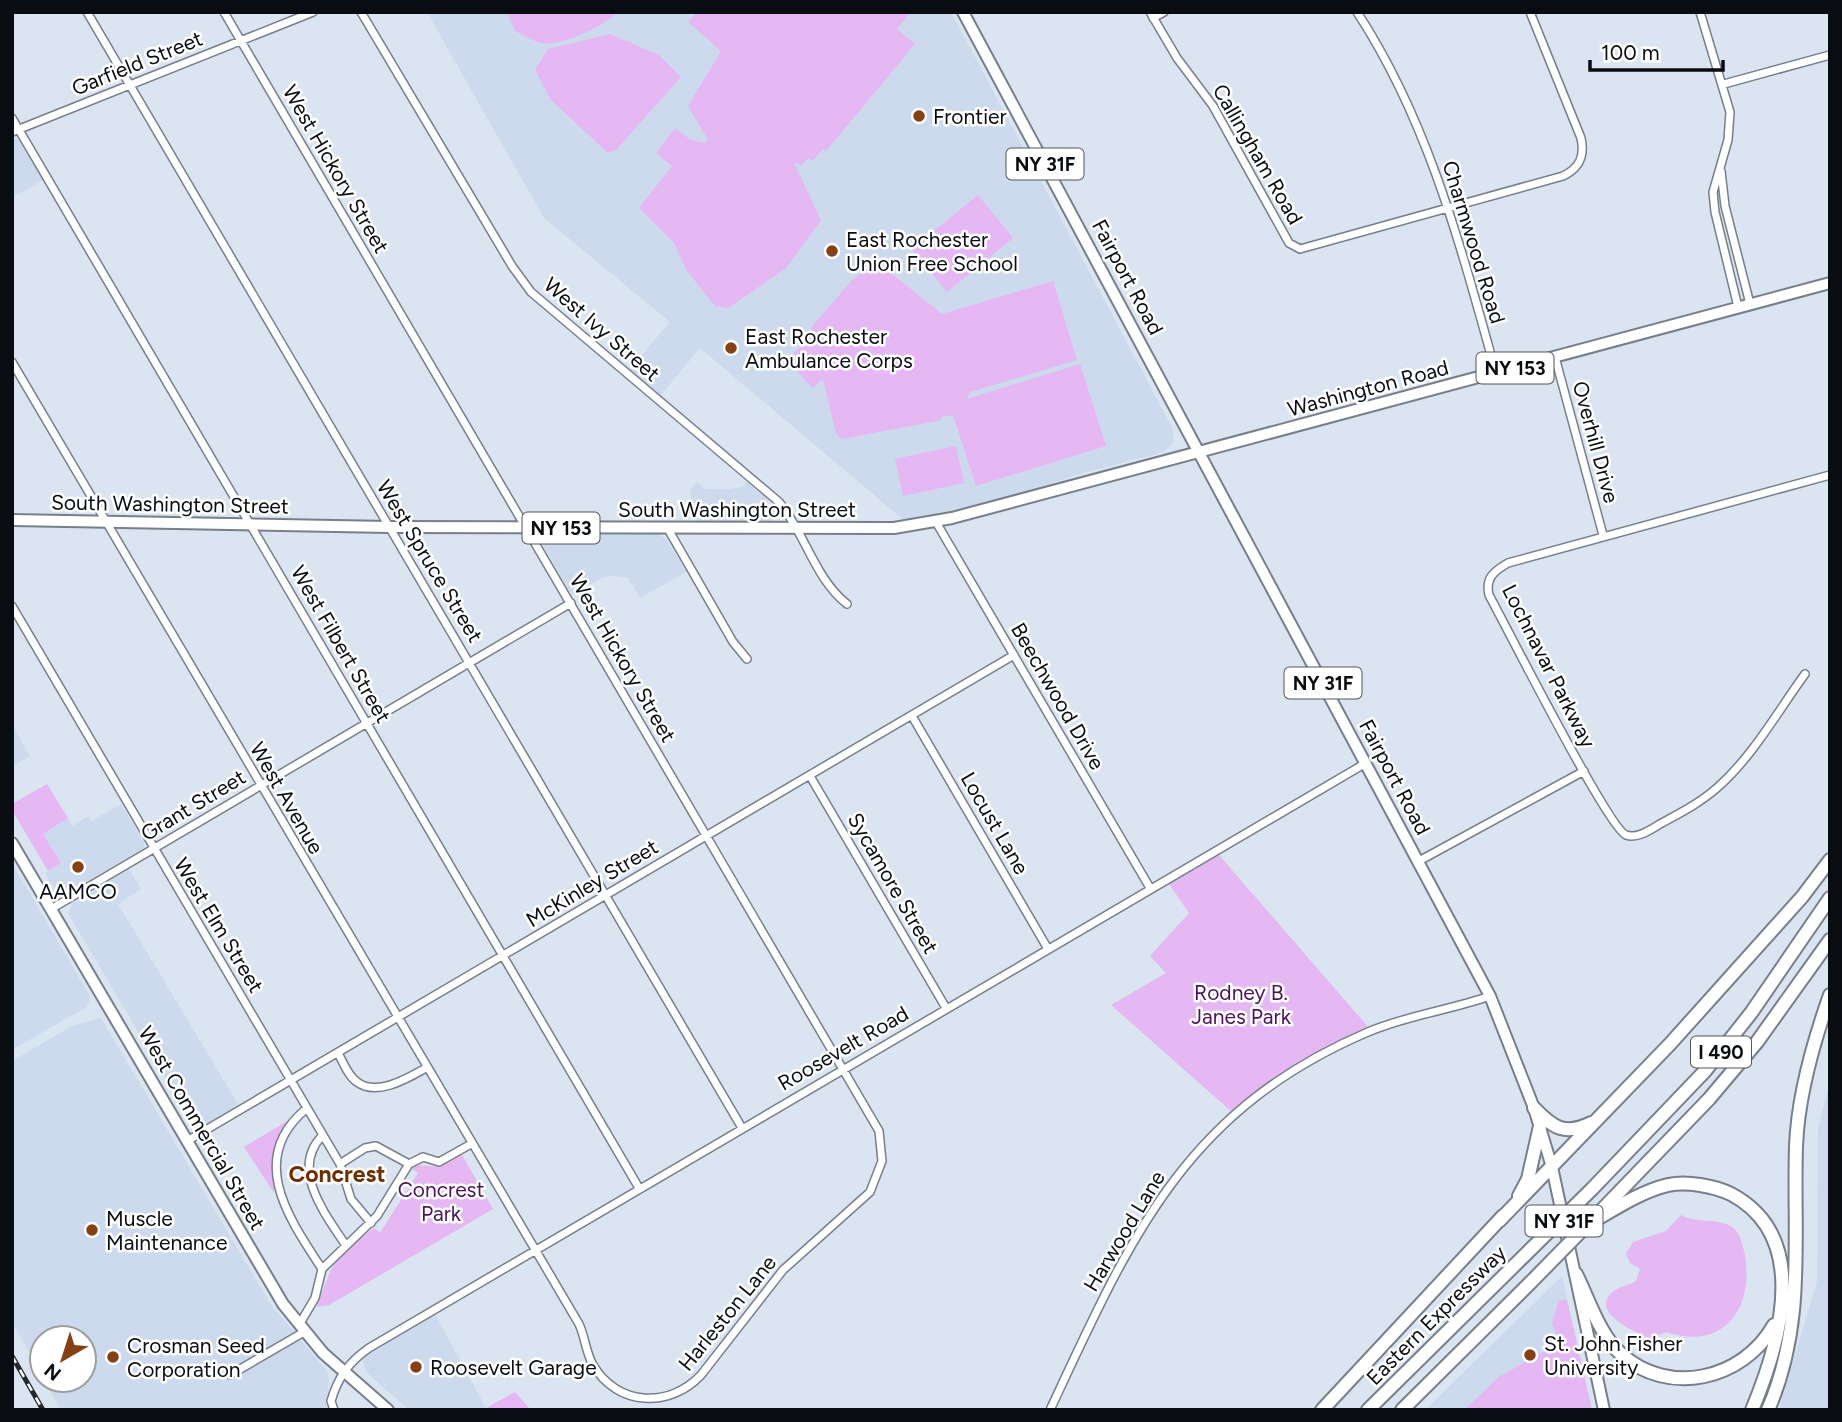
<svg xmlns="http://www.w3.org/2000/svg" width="1842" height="1422" font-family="Figtree,sans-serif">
  <rect width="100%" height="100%" fill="#dbe4f1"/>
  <!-- built -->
  <path fill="#cddaed" d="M427 12H951L1173 429V442L1165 451 1156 454 1076 475 996 501 906 522 700 348 660 396 629 370 670 322 544 218Z
    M12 137 19 140 43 180 12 198Z
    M697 482 705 489H729L742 487 747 482 766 498 775 518 771 523 693 524 690 490Z
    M555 533 658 534 666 539 686 572 640 598 628 578 615 576 603 577 572 595 543 545 546 537Z
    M12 724 30 756 12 767Z
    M121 804 144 842V848L64 895 58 894 45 873 61 863 43 834 68 818 72 826 88 816 92 821Z
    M12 863 91 998 86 1007 12 1050Z
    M129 869 141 889 118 904 239 1106 203 1127 193 1125 68 913 72 904Z
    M101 1018 271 1305 327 1371 329 1379 326 1404 329 1410H61L44 1380H84V1338H42V1372L12 1323V1061L72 1026Z
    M1830 1082V1410H1779L1817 1281 1818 1128Z
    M1562 1276 1592 1410H1425Z
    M435 1314 486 1408 482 1410H409L366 1372 363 1362 367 1354Z"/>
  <!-- green -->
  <path fill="#e5b7f3" d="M507 12H618C604 26 561 47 541 43 533 41 523 35 515 31Z
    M697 12H911L897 29 915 44 826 151 823 149 812 161 808 158 802 165 794 163 821 220 786 268 728 308 715 306 687 271 674 243 639 208 672 166 656 153 675 128 691 140 706 143 707 138 688 106 721 51 688 22Z
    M610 34 659 55 681 77 615 151 607 152 551 100 535 70 548 49Z
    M978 195 1013 238 947 292 912 249Z
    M877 262 942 314 1053 281 1077 360 971 392 966 399 1080 364 1106 446 976 486 953 415 942 417V420L842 439 836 434 823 379 812 388 787 359 810 339 815 343 811 328 815 323 852 280Z
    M956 446 964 483 903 496 895 459Z
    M47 784 68 818 43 834 61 863 48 871 12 810V804Z
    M1219 855 1369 1028C1320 1046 1270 1077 1231 1111L1111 1005 1166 973 1150 956 1189 913 1169 884Z
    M292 1118 274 1152V1193L244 1147Z
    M462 1155 493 1209 329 1305 317 1307C333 1260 334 1259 374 1228L380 1233 418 1173 412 1169 416 1165 440 1167Z
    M1681 1215C1696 1224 1717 1217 1732 1227 1740 1232 1742 1243 1744 1251 1756 1306 1725 1352 1666 1332L1651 1339C1636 1333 1586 1311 1615 1290 1621 1286 1630 1285 1636 1281L1640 1269 1630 1263 1626 1254 1633 1242 1666 1231Z
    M1559 1300H1567L1592 1410H1464L1499 1377 1559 1343 1552 1323Z
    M515 1392 531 1410H482L486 1408Z"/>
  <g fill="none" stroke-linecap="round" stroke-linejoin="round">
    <defs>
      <path id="minor" d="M87 12 742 1128
        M361 12 512 266 531 292 779 502C805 533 815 579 847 604
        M1150 12 1177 58 1213 106 1289 243 1300 249 1563 176C1580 168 1585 156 1581 138L1530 12
        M1357 12C1429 122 1461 248 1496 373
        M1700 12 1730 112 1728 140 1713 192 1715 212 1738 307
        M1153 18 1164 12
        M1724 84 1830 55
        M12 118 639 1188
        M12 132 313 12
        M1721 171 1725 206 1750 304
        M1555 357 1603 535
        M12 362 579 1324C585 1337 586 1353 593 1365 618 1407 670 1408 701 1375L783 1270 870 1192 882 1161 879 1131 224 12
        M936 522 1150 888
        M668 529 733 642 747 659
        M12 606 340 1164 365 1148 376 1146 409 1164
        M1805 674C1778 711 1753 756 1718 787 1700 803 1680 813 1660 824 1650 830 1637 839 1626 835 1608 828 1506 626 1489 595 1485 578 1494 571 1508 563L1830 475
        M912 716 1048 949
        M810 776 946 1008
        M1419 861 1584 771
        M51 909 571 603
        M338 1053C343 1062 348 1076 357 1082 377 1097 408 1078 426 1068
        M306 1109C246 1159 290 1220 322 1269
        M322 1136C290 1169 325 1214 345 1244
        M187 1141 1014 655
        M340 1164 351 1199 371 1223
        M299 1325 315 1298 322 1269 377 1216 409 1164 423 1157 439 1162 471 1144
        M230 1375 304 1332
        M334 1410 331 1401C338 1377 349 1362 369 1348L1366 763
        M1050 1410C1130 1239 1183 1111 1368 1032 1408 1015 1450 1010 1490 996"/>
      <path id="primary" d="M963 12 1490 996 1534 1108 1552 1167 1604 1410
        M12 520 389 527 894 528 952 518 1830 283
        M12 843 283 1304 323 1353 388 1410"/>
      <path id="motorway" d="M1534 1108C1553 1128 1565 1136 1591 1123
        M1592 1189 1705 1071 1751 1013 1830 898
        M1519 1196 1528 1179 1540 1126
        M1597 1215 1709 1099 1757 1042 1830 940
        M1499 1221 1670 1044 1802 897 1830 860
        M1587 1225C1613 1210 1639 1192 1668 1185 1687 1181 1714 1186 1731 1194 1812 1237 1780 1343 1752 1410
        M1576 1274C1589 1300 1599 1334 1621 1354 1668 1397 1743 1380 1774 1325
        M1322 1410 1503 1216
        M1368 1410 1532 1248
        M1402 1410 1530 1283
        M1768 1410C1806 1323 1793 1237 1796 1146 1798 1095 1813 1043 1830 995"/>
    </defs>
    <!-- minor casing -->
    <use href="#minor" stroke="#777f8b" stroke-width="10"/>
    <!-- primary casing -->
    <use href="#primary" stroke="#777f8b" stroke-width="14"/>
    <!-- motorway casing -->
    <use href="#motorway" stroke="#777f8b" stroke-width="16"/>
    <!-- minor -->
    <use href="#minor" stroke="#fff" stroke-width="7"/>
    <!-- primary -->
    <use href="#primary" stroke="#fff" stroke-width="10"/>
    <!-- motorway -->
    <use href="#motorway" stroke="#fff" stroke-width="12"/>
    <defs>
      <path id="rail" d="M12 1356 43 1410"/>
    </defs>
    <!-- rail casing -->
    <use href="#rail" stroke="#23262b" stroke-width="5"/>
    <!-- rail -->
    <use href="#rail" stroke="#fff" stroke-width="2.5" stroke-dasharray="8" stroke-linecap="butt"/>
    <defs>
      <path id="motorway-bridge" d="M1532 1248 1592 1189
        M1530 1283 1587 1225"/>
    </defs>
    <!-- motorway-bridge casing -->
    <use href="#motorway-bridge" stroke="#777f8b" stroke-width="16" stroke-linecap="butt"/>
    <!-- motorway-bridge -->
    <use href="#motorway-bridge" stroke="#fff" stroke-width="12"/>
  </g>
  <!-- markers -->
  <g fill="#854115" stroke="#fff" stroke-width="2.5">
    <circle cx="919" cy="116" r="7"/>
    <circle cx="832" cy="251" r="7"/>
    <circle cx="731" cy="348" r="7"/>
    <circle cx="78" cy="867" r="7"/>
    <circle cx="92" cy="1230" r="7"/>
    <circle cx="1530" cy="1355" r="7"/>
    <circle cx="113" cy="1357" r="7"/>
    <circle cx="416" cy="1367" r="7"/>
  </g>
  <g text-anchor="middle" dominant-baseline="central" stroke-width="5" stroke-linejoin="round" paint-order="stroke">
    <!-- shield labels -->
    <g fill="#fff" stroke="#535558" stroke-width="2">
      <rect x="1006.5" y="148.5" width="77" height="31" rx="5"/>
      <rect x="1476.5" y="352.5" width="77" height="31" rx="5"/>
      <rect x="522.5" y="512.5" width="77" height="31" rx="5"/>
      <rect x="1284.5" y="667.5" width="77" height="31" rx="5"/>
      <rect x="1691" y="1036.5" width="60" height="31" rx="5"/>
      <rect x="1525.5" y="1205.5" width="77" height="31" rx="5"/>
    </g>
    <g font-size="19" font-weight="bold" fill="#090c10">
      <text x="1045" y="164">NY 31F</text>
      <text x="1515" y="368">NY 153</text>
      <text x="561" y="528">NY 153</text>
      <text x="1323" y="683">NY 31F</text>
      <text x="1721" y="1052">I 490</text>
      <text x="1564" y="1221">NY 31F</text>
    </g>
    <!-- street labels -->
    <g font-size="21" fill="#090c10" stroke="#fff">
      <text transform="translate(137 63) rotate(-22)">Garfield Street</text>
      <text transform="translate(1258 154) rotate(60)">Callingham Road</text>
      <text transform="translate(336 169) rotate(60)">West Hickory Street</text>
      <text transform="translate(1474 242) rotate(73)">Charmwood Road</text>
      <text transform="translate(1128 277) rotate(62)">Fairport Road</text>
      <text transform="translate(602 329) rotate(41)">West Ivy Street</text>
      <text transform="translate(1368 388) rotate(-15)">Washington Road</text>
      <text transform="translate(1596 442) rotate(75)">Overhill Drive</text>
      <text transform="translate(170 504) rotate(1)">South Washington Street</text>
      <text x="737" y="509">South Washington Street</text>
      <text transform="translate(430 561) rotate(59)">West Spruce Street</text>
      <text transform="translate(341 644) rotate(60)">West Filbert Street</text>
      <text transform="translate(623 658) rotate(60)">West Hickory Street</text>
      <text transform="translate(1549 666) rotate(63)">Lochnavar Parkway</text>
      <text transform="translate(1058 696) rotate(60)">Beechwood Drive</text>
      <text transform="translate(1395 777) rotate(62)">Fairport Road</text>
      <text transform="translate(287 798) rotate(60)">West Avenue</text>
      <text transform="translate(193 805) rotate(-31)">Grant Street</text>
      <text transform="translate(995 823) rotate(60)">Locust Lane</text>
      <text transform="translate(592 883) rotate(-31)">McKinley Street</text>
      <text transform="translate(893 883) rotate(60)">Sycamore Street</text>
      <text transform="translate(219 925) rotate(59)">West Elm Street</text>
      <text transform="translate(843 1048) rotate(-30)">Roosevelt Road</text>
      <text transform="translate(202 1128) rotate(60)">West Commercial Street</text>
      <text transform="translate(1124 1231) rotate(-59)">Harwood Lane</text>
      <text transform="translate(727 1313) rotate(-51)">Harleston Lane</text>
      <text transform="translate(1436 1315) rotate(-45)">Eastern Expressway</text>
    </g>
    <!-- poi labels -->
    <g font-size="21" fill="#090c10" stroke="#fff" text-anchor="start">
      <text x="933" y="116">Frontier</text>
      <text x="846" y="239">East Rochester<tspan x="846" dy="24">Union Free School</tspan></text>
      <text x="745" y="336">East Rochester<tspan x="745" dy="24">Ambulance Corps</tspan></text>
      <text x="78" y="891" text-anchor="middle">AAMCO</text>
      <text x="106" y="1218">Muscle<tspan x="106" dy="24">Maintenance</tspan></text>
      <text x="1544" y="1343">St. John Fisher<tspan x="1544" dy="24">University</tspan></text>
      <text x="127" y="1345">Crosman Seed<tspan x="127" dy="24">Corporation</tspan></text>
      <text x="430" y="1367">Roosevelt Garage</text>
    </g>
    <!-- park labels -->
    <g font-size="21" fill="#4c135c" stroke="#fff">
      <text x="1241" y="992">Rodney B.<tspan x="1241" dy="24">Janes Park</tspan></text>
      <text x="441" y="1189">Concrest<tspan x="441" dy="24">Park</tspan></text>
    </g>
    <!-- neighbourhood labels -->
    <g font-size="23" font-weight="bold" fill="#6c2f04" stroke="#fff">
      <text x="337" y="1174">Concrest</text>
    </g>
  </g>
  <!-- border -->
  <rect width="1842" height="1422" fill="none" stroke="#090c10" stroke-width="28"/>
  <!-- north arrow -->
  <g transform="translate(63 1359) rotate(219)"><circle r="33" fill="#ffffff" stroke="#9d9e9f" stroke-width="2"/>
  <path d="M0-5L12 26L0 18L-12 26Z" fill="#854115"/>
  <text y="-10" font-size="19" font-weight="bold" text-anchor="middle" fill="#090c10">N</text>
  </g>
  <!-- scale -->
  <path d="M1590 60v10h133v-10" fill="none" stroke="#090c10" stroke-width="3.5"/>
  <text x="1601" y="60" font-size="21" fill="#090c10" stroke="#ffffff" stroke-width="5" paint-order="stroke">100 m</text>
</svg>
